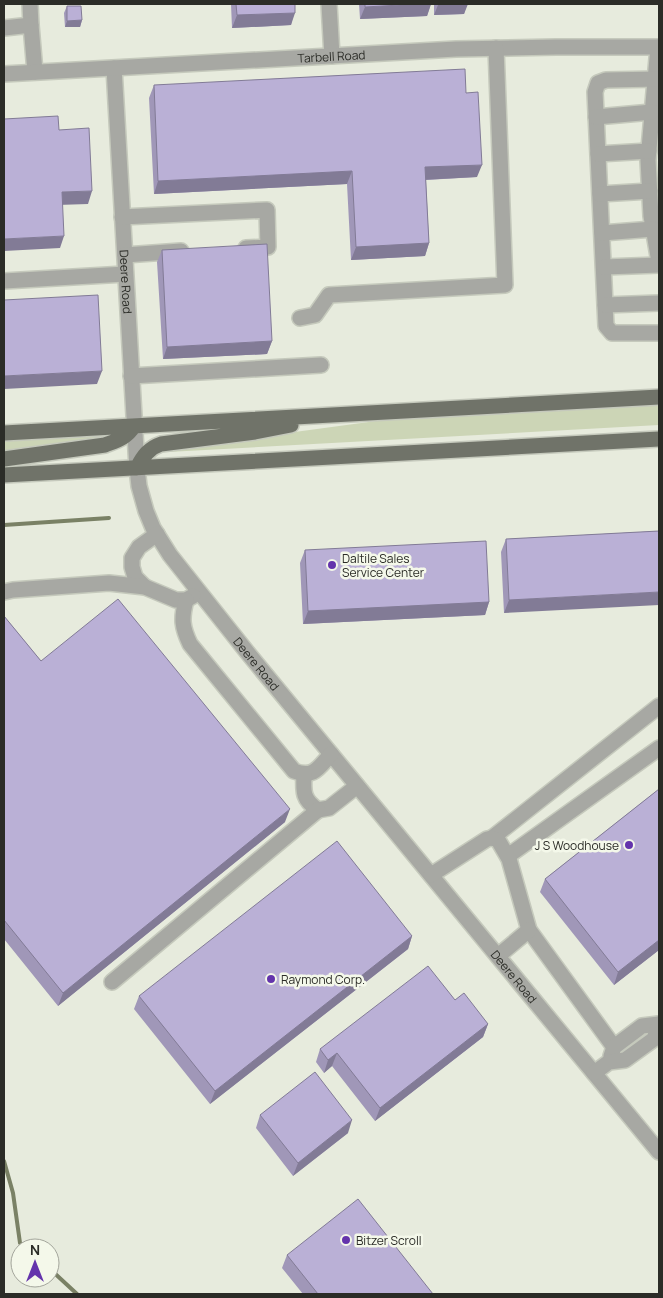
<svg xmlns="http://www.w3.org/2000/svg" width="663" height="1298" font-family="Manrope,sans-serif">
  <rect width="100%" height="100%" fill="#e7ebdd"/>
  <!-- green -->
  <path fill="#ccd5b6" d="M659 405V425L168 452V449L391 419Z
    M98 436 101 438 98 439 4 451V441Z"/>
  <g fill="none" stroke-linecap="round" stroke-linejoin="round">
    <!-- stream -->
    <path stroke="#7a8165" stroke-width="4" d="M4 525 109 518
      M4 1161 13 1193 20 1243 26 1248
      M50 1269 77 1294"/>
    <defs>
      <g id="minor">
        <path d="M30 4 31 25"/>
        <path d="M329 4 332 56"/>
        <path d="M4 28 31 25 35 72"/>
        <path d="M658 47 648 160 651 216 659 262"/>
        <path id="s1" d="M114 68 137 468 139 486 146 511 153 528 170 555 247 652 659 1152"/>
        <path id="s2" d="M4 74 456 49 556 47H659"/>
        <path d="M659 79 606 80 598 83 595 92 606 326 612 333H659"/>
        <path d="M596 117 652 112"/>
        <path d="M598 154 649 151"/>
        <path d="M600 194 650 191"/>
        <path d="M122 217 267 210 268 247 246 248"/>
        <path d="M602 233 653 229"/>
        <path d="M125 255 181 251"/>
        <path d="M604 267 659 265"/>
        <path d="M4 281 125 274"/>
        <path d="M605 305 659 303"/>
        <path d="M300 318 315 315 329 295 505 285 496 48"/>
        <path d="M131 376 321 365"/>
        <path d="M145 587 135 577 132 567V558L139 547 157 534"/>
        <path d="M4 592 13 590 109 583 145 587 176 600H186L193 596"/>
        <path d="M186 600C181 619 182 627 190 644L294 771C314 779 319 767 331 754"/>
        <path d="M304 775C303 792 303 800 318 810L329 808 357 786"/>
        <path d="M492 838 659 706"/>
        <path d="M508 856 659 748"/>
        <path d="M431 875 487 839 492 838 498 840 509 859 529 930 614 1047"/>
        <path d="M498 956 529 930"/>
        <path d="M112 982 318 810"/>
        <path d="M611 1056 614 1047 642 1026 659 1024"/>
        <path d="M594 1073 609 1062 625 1060 654 1039 659 1024"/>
      </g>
      <path id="major" d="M4 433 659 397
        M4 459 105 445C118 440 126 438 134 426
        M137 468C143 456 149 448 161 444L255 432 291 425
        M4 475 659 439"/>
    </defs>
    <!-- minor casing -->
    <use href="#minor" stroke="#c5c9bc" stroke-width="18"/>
    <!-- major casing -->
    <use href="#major" stroke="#c5c9bc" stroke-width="18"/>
    <!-- minor -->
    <use href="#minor" stroke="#a7a8a3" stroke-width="15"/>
    <!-- major -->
    <use href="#major" stroke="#707369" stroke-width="15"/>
  </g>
  <!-- wall -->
  <path fill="#a097b8" d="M231 4H295L291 25 232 28Z
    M359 4H431L427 16 360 19Z
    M434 4H467L464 14 434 15Z
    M67 6 82 20 80 27H65L64 13Z
    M154 85 466 93 477 177 426 180 429 243 425 256 351 260 347 184 154 194 149 98Z
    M162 250 272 341 267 354 163 359 157 262Z
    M659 531 504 613 501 552 506 539Z
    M305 550 489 602 485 615 303 624 300 563Z
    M4 616 41 661 285 822 58 1006 4 939Z
    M659 789V950L614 985 540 892 545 879Z
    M412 936 408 949 210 1104 134 1009 139 996Z
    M455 1000 488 1024 483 1037 375 1121 332 1066 324 1073 316 1062 320 1049Z
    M260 1115 348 1133 293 1176 256 1128Z
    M287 1255 433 1294H303L282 1268Z"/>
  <!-- shaded-wall -->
  <path fill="#827b96" d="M418 4H431L427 16 360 19 365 7Z
    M468 4 464 14 434 15 438 5Z
    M295 13 291 25 232 28 237 15Z
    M82 20 80 27H65L67 21Z
    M482 165 477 177 421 180 425 167Z
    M352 171 347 184 154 194 158 181Z
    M92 191 88 204 57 205 62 192Z
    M64 236 60 248 4 251V239Z
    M429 243 425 256 351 260 356 247Z
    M272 341 267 354 163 359 167 347Z
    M102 371 97 384 4 389V376Z
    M659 592V605L504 613 509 600Z
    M489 602 485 615 303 624 308 611Z
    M290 809 285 822 58 1006 63 993Z
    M412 936 408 949 210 1104 215 1091Z
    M659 940V950L614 985 618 972Z
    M488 1024 483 1037 375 1121 380 1108Z
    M337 1053 332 1066 324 1073 328 1060Z
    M352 1120 348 1133 293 1176 298 1163Z"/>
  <!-- building -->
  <path fill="#bab0d6" stroke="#827b96" d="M236 4H295V13L237 15Z
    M365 4H418L365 7Z
    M438 4H468L438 5Z
    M67 6H81L82 20 67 21Z
    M465 69 466 93 478 92 482 165 425 167 429 243 356 247 352 171 158 181 154 85Z
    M58 116 59 130 89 128 92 191 62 192 64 236 4 239V119Z
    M267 244 272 341 167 347 162 250Z
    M98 295 102 371 4 376V300Z
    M659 531V592L509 600 506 539Z
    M486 541 489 602 308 611 305 550Z
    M118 599 290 809 63 993 4 920V616L41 661Z
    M659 789V940L618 972 545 879Z
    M337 841 412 936 215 1091 139 996Z
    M428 966 455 1000 464 993 488 1024 380 1108 337 1053 328 1060 320 1049Z
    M315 1072 352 1120 298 1163 260 1115Z
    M358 1199 433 1294H318L287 1255Z"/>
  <!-- markers -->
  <g fill="#6434ac" stroke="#f4f8ea" stroke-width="2">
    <circle cx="332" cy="565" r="5"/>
    <circle cx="629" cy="845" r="5"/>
    <circle cx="271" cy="979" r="5"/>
    <circle cx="346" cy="1240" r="5"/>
  </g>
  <g text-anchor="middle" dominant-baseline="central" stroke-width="5" stroke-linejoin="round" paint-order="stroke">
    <!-- street labels -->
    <g font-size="12" fill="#2b2c27" stroke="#f4f8ea">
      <text stroke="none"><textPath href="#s2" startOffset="328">Tarbell Road</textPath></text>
      <text stroke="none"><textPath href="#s1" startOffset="214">Deere Road</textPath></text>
      <text stroke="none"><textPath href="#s1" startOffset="634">Deere Road</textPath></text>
      <text stroke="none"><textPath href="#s1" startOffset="1039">Deere Road</textPath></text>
    </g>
    <!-- poi labels -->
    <g font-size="12" fill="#2b2c27" stroke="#f4f8ea" text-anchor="start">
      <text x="342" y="558">Daltile Sales<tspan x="342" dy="14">Service Center</tspan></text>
      <text x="619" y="845" text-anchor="end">J S Woodhouse</text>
      <text x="281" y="979">Raymond Corp.</text>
      <text x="356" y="1240">Bitzer Scroll</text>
    </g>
  </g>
  <!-- border -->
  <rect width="663" height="1298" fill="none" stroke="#2b2c27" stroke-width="10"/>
  <!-- north arrow -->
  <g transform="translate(35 1263)"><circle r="24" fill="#f4f8ea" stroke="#a4a69c"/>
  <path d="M0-4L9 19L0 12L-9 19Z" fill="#6434ac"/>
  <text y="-8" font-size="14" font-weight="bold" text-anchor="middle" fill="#2b2c27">N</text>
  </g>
</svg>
